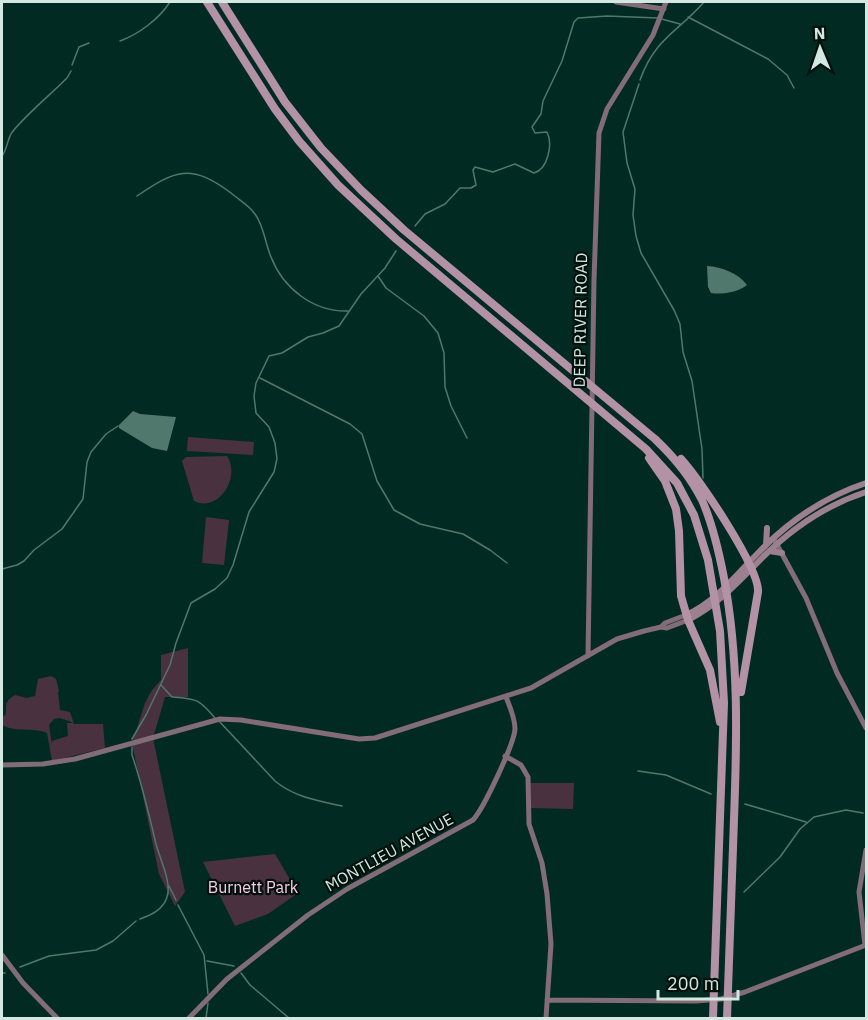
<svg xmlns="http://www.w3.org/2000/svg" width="868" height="1020" font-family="'IBM Plex Sans',sans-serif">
  <rect width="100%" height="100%" fill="#012b22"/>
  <!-- green -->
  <path fill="#49313f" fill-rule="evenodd" d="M188 437 254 442 253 455 187 451Z
    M227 456C241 477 219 513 194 501L182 461 186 457Z
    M206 517 229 520 224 565 202 563Z
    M188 648V697H165L153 738 185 892 175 906 159 874 132 743 145 703 152 690 161 680V655Z
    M51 676 56 679 59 691 58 692 60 710 70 712 74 724H103L105 748 52 761 47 733C33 727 17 733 2 725V718L6 714C6 704 5 701 15 695L27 698 35 696 38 679ZM60 718 74 723H67L68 736 52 741V745L49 725 54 719Z
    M530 783H574L573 809 530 808Z
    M275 854 298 893 268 914 235 926 203 862Z"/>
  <!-- water -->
  <path fill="#50786d" d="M707 266C722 267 738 273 747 285 738 292 723 295 711 293L708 287Z
    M133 411 140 414 176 417 167 451 152 448 119 428V425Z"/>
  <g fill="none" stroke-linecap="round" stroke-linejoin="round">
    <!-- stream -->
    <path stroke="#50786d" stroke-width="1.5" d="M688 17 768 59 787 75 794 88
      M120 41C139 34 159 19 170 2
      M72 65 79 47 89 43
      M640 80C655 38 678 32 704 2
      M639 84 623 132 627 163 635 189 633 215 636 236 641 253 674 310 680 324 683 352 692 381 702 449 703 478
      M2 156C8 148 7 138 13 131 29 112 49 96 67 78L71 71
      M137 196C175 170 191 163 231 193 239 200 249 205 255 214 264 226 265 243 271 257 283 288 313 312 348 311
      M415 226 425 214 445 204 460 188H471L476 185 473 170 475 167 493 172 515 164 534 173C548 169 553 144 547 132L535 133 532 127 541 114 543 101 562 61 574 22 578 18 607 16 658 18 680 24
      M378 276 386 288 424 316 438 333 444 353 445 387 451 406 467 438
      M260 378 350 424 362 434 377 481 394 510 420 524 463 534 490 550 507 563
      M2 569 17 565 24 561 34 550 62 529 83 499 87 462 91 452 106 434 118 426
      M161 685 172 697C197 699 199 699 215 718
      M219 721 275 781C294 797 318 801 342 806
      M132 739 146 715 170 665 176 643 191 603 215 589 227 578 233 565 249 512 274 472 277 459 275 443 269 427 256 413 254 396 256 383 269 356 282 353 308 337 323 333 339 326 361 294 385 268 396 251
      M132 747V755C142 784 149 814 156 844 160 859 172 883 167 897 163 910 151 915 140 919
      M638 771 666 775 711 794
      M745 804 806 822
      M169 886 176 900
      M744 892 780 857 800 829 814 817 846 810 863 813
      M178 905 204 955 208 994
      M207 961 234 966
      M20 967 49 956 96 950 113 941 136 921
      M2 973H5
      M241 973 250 985 289 1018
      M206 1018 208 1003"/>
    <!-- secondary -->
    <path stroke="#826c78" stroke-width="5" d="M616 2 664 9
      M775 541 806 598 837 673 866 728
      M661 627 665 623 686 615
      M588 656 594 280 599 133 607 109 653 35 666 2
      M505 756 521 765 528 777 529 824 542 863 547 894 551 944 546 1018
      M2 765 43 764 75 759 220 719 241 720 359 739 375 738 531 688 617 639 644 631 661 627 667 628 688 620
      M865 945 859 892 866 850
      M2 955 23 983 57 1018
      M547 1000 696 1001 721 999 745 992 866 945
      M189 1018 227 979 308 915 347 889 473 820C484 808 514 744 515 729 515 718 510 707 506 697"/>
    <!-- primary -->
    <path stroke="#9c8090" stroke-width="6" d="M766 545 767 528
      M769 551 782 553
      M686 615C716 602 737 574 759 552 790 520 824 497 866 483
      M688 620C718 605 739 581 762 558 792 528 826 505 866 492"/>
    <!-- highway -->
    <path stroke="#b492a5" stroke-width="8" d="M207 2 275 109 299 141 338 185 396 239 646 449 677 483 694 515 708 560 720 631 724 703 713 1018
      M222 2 285 102 321 148 361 190 404 230 655 439C674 457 690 476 702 500 713 525 719 552 724 578 739 658 737 738 734 819 732 885 729 952 727 1018
      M649 458 665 481 676 509 679 531 681 596 688 620 710 670 720 722
      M681 459C699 478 760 569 758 592L741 692"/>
  </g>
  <g text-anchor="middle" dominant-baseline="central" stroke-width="4.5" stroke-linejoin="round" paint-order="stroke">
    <!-- street labels -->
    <g font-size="16" fill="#d3e8e1" stroke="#02100c">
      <text transform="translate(580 320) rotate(-89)">DEEP RIVER ROAD</text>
      <text transform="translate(389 852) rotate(-29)">MONTLIEU AVENUE</text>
    </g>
    <!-- park labels -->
    <g font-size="16" fill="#facce6" stroke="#02100c">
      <text x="253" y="887">Burnett Park</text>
    </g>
  </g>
  <!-- border -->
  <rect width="868" height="1020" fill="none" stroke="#d3e8e1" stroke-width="6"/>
  <!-- north arrow -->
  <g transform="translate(820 48) rotate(358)" stroke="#02100c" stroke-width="4.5" paint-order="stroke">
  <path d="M0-4.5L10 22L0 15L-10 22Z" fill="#d3e8e1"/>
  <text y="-9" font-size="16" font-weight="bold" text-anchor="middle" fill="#d3e8e1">N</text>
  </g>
  <!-- scale -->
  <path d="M658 990v9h80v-9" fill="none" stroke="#d3e8e1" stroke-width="3"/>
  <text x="667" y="990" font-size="18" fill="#d3e8e1" stroke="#02100c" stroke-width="4.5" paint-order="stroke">200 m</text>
</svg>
